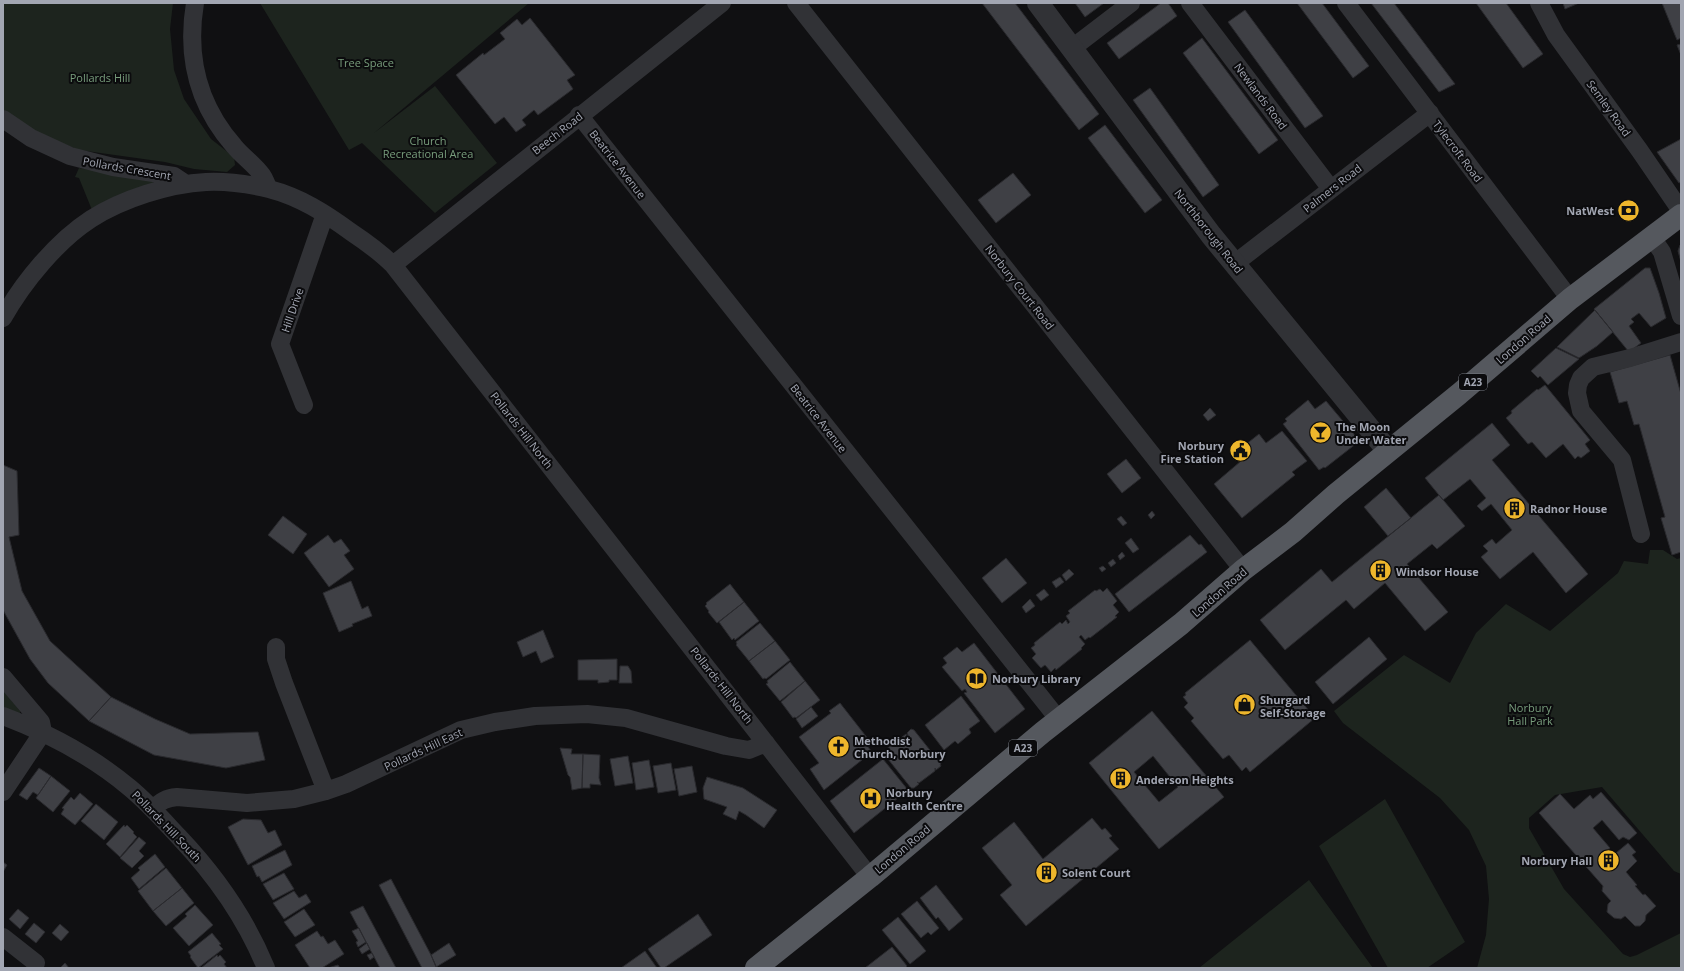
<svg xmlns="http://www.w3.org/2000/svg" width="1684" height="971" font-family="'Open Sans',sans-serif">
  <rect width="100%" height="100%" fill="#101012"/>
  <!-- green -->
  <path fill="#1d241e" d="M3 3H173L170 29 174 70 184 99 211 139 234 157 235 165 227 172 194 169 165 162 79 150 34 132 3 110Z
    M260 3H529L374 133 435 86 497 163 435 213 362 143 349 150Z
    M79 168 153 179V185L92 210 79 178 75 177Z
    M1650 550H1663L1677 559 1681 558V874L1674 871 1602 787 1555 795 1529 818V828L1564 889 1623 954 1630 957 1637 955 1681 933V968H1477L1486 935 1489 899 1486 866 1469 830 1440 798 1343 723 1334 711 1404 655 1450 683 1476 633 1506 604 1550 631 1618 573 1624 561 1648 564Z
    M3 690 20 711V715L3 710Z
    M1385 799 1465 942 1427 968H1388L1319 846Z
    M1309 880 1373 968H1199Z"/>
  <!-- building -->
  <path fill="#3f4045" stroke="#2a2a2e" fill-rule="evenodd" d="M982 3H1015L1099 114 1079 130Z
    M1075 3H1104L1085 17Z
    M1161 3H1168L1177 16 1119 59 1107 43Z
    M1297 3H1322L1369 66 1353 78Z
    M1371 3H1394L1455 84 1439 92Z
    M1476 3H1506L1543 54 1523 68Z
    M1563 3H1579L1565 9Z
    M1662 3H1681V38L1677 40Z
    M1245 10 1323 116 1305 128 1228 22Z
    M530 18 575 75 567 80 573 89 538 115 534 110 522 120 526 125 516 132 504 117 495 124 456 75 483 53 484 55 505 39 500 33 517 19 522 25Z
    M1202 38 1278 140 1259 154 1183 53Z
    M1681 44V55L1677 45Z
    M1150 88 1219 185 1203 197 1133 100Z
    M1105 125 1162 200 1145 213 1088 138Z
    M1681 139V182L1679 183 1657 152Z
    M1013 173 1031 195 996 223 978 200Z
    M1680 245H1681V262L1678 251Z
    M1645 268H1650L1659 293 1666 318 1651 327 1639 313 1631 319 1634 322 1629 326 1641 343 1629 352 1594 309Z
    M1595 310 1613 332 1597 346 1579 358 1557 347Z
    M1556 348 1579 359 1548 385 1540 376 1538 378 1531 371Z
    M1670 355 1681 394V552L1672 555 1661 518 1665 517 1639 424 1634 425 1627 401 1619 403 1610 372Z
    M1545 385 1590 440 1585 444 1590 451 1581 458 1578 456 1575 459 1563 444 1546 458 1532 442 1528 444 1506 418 1512 413 1511 411 1537 389 1538 390Z
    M1308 400 1315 409 1326 401 1358 439 1357 443 1325 468 1324 467 1319 470 1283 424 1287 421 1285 419Z
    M1210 408 1216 415 1208 421 1203 415Z
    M1492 423 1510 445 1492 460 1588 574 1566 593 1533 552 1500 579 1481 557 1488 551 1483 546 1492 539 1496 544 1512 530 1491 504 1482 511 1477 506 1486 498 1470 479 1443 500 1425 478Z
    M1282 431 1307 461 1292 472 1295 475 1242 518 1214 484 1241 461 1235 453 1259 434 1266 443Z
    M1126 459 1141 478 1122 493 1107 474Z
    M3 465 17 471 19 535 9 537 22 591 50 641 111 697 89 721 48 683 30 659 3 610Z
    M1386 488 1411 518 1388 536 1364 507Z
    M1439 495 1465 526 1437 549 1432 544 1407 564 1448 612 1425 631 1385 583 1354 609 1346 600 1285 650 1260 620 1321 569 1332 582Z
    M1152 511 1155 515 1151 519 1148 515Z
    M283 516 307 534 293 554 268 535Z
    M1121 516 1127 523 1123 526 1117 519Z
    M328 535 334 543 341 539 350 551 344 555 354 569 329 587 304 553Z
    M1190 535 1199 545 1201 544 1207 552 1129 612 1115 594Z
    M1131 538 1139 549 1133 553 1125 543Z
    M1122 552 1125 556 1120 560 1118 556Z
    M1006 558 1027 583 1002 603 982 578Z
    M1113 559 1116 563 1111 567 1108 563Z
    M1103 566 1106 569 1102 572 1099 568Z
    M1069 569 1074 574 1066 581 1062 575Z
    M1060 577 1064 582 1056 588 1052 582Z
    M351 581 362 609 368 606 372 616 352 624 353 626 339 632 323 593Z
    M730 584 744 602 717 623 708 612 709 611 705 606 707 604 706 603Z
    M1107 588 1117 601 1113 605 1119 612 1115 616 1117 617 1090 638 1089 637 1085 640 1081 635 1079 637 1085 644 1081 648 1082 649 1056 670 1055 668 1051 672 1045 665 1041 668 1032 658 1036 654 1031 648 1035 645 1034 643 1060 622 1062 624 1066 620 1068 624 1070 622 1066 616 1070 613 1068 611 1095 590 1096 591 1100 589 1103 592Z
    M1044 589 1049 595 1041 601 1036 595Z
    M1030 599 1035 606 1026 613 1022 607Z
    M744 602 759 621 735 640 734 638 732 640 719 622Z
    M760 623 775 641 749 661 736 645 737 644 736 642Z
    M543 630 554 657 541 663 536 651 523 657 517 642Z
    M1369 637 1387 659 1333 704 1315 682Z
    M1250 640 1315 718 1250 772 1246 767 1242 771 1229 755 1223 759 1191 721 1194 718 1184 707 1188 703 1183 697 1186 695 1185 693Z
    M775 641 790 660 766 679 765 678 763 679 749 661Z
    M974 643 1025 709 995 733 964 693 967 692 965 689 962 691 942 667 947 663 943 658 957 647 962 652Z
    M617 659V680H609V682L598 683V680H578V660Z
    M790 662 805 681 780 701 766 684 768 683 767 681Z
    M620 666H628L631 671 632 683H619Z
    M805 681 820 700 796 718 795 717 793 718 781 702Z
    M961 696 980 721 969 729 971 733 958 744 955 741 944 750 925 725Z
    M111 697 155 719 190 734 258 732 265 760 226 768 154 755 89 721Z
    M840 703 872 744 868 747 872 752 824 790 810 769 819 763 799 737 831 713 829 711Z
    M811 707 818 716 802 728 796 719Z
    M1152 711 1224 797 1159 849 1089 763ZM1153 756 1178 787 1159 802 1134 772Z
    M911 729 914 730 941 764H940L941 766 936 770 935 768V771L919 783 917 782 919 784 914 788H911L884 754 885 753 884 751 906 734 907 736 908 735 907 733Z
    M560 748 572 749 571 754H583L582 788 572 790 570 777 568 775Z
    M583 754 600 755 599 778 601 785 590 784V788H582Z
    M628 756 633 783 615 786 610 759Z
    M883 759 908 790 854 833 830 801Z
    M649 760 654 787 636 790 632 763Z
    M671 763 676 790 658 793 653 766Z
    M692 766 697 792 679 796 674 769Z
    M39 768 51 776 38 795 33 792 27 800 19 795Z
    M51 776 70 791 53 812 36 798Z
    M707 777 743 788 777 810 764 828 746 815 739 811 736 820 723 814 727 807 704 799 703 788Z
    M1601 792 1637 833 1629 840 1623 837 1619 840 1602 820 1593 828 1610 848 1605 852 1610 858 1628 843 1636 852 1632 855 1637 861 1626 872 1637 885 1635 886 1643 895 1645 894 1656 906 1646 915 1645 921 1640 926H1635L1625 916 1621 919 1614 918 1607 912 1608 904 1611 901 1602 891 1603 886 1539 813 1560 794 1574 809 1590 795 1593 799Z
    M80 793 93 804 75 825 61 814 64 809 62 808 71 797 74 800Z
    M96 804 118 822 104 840 81 821Z
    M1092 818 1102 830 1105 828 1112 836 1109 838 1119 849 1026 926 1000 895 1012 885 982 848 1014 822 1043 859Z
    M243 819 261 820 268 833 275 830 282 845 248 865 228 827Z
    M124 825 125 827 127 825 134 832 133 833 137 837 120 857 106 844Z
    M139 837 146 843 139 851 144 856 132 868 120 858Z
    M285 850 292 865 262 882 259 876 257 877 252 866Z
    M155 854 165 867 139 889 131 878 140 870 138 868Z
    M3 862 7 865 3 872Z
    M166 868 182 888 153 911 138 891Z
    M284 873 294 889 273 900 263 884Z
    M391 879 431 955 437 968H422L379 885Z
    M936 885 963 919 949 931 938 917 936 919 920 898Z
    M182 888 194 903 166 926 153 911Z
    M294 891 299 898 306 894 311 902 284 919 273 903Z
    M917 901 939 928 931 935 928 932 921 938 901 914Z
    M195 905 213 925 189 946 173 928 187 916 185 914Z
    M363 906 396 968H380L350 912Z
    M18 909 29 918 20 929 9 919Z
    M304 909 315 925 295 937 284 922Z
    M698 914 712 935 664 968H661L648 949Z
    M898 917 926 951 910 964 882 930Z
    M34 923 45 932 36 943 25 934Z
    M60 924 69 932 61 941 52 933Z
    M359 928 366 942 358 947 356 942 358 941 352 931Z
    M317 931 321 937 323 936 328 944 335 940 344 954 322 968H310L295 945Z
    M212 933 221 944 219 945 223 949 198 968 190 957 191 956 188 952Z
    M367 943 370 949 362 954 359 949Z
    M449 943 456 955 436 967 431 955Z
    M892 947 907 966 905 968H865Z
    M645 951 657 968H621Z
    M372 953 374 957 370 960 367 955Z
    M217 955 218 957 220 955 226 962 224 964 227 968H201Z
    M65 963 69 968H60Z
    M338 965 340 968H328Z"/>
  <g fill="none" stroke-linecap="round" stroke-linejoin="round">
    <!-- minor -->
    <path stroke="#313236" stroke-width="18" d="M195 3C186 57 198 105 234 146 242 156 254 164 262 175 265 179 266 184 269 189 300 197 325 213 351 232 366 242 380 252 393 265L870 877
      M796 3 1243 570
      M1190 3 1331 189
      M1346 3 1570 299
      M1539 3 1556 35 1640 151 1681 211
      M1071 49 1131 3
      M579 115 1059 720
      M3 119 31 138 70 156 113 167 174 176 186 184
      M1651 236 1662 252 1681 316
      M1234 264 1430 113
      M393 265 722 3
      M3 318C23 282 57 241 91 219 122 199 169 184 206 182 227 181 248 184 269 189
      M304 405 280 344 325 214
      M1641 534 1622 460 1581 411 1577 393 1578 385 1581 378 1593 367 1630 358 1681 342
      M276 647V659L284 683 326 791
      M3 677 41 722 43 732 3 792
      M3 716C48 733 93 757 130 788 148 803 163 820 179 837 216 876 246 919 266 968
      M153 809C161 801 166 798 177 797L247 803 294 799 326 791 346 784 461 730 495 722 535 716 587 714 626 718 726 746 749 750 766 743
      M3 937 36 963"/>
    <!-- tertiary -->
    <path stroke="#313236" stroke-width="22" d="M1038 3 1211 235 1388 451"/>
    <!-- trunk -->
    <path stroke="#55585e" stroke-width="22" d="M756 968 870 877 1043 732 1181 624 1243 570 1293 532 1336 494 1459 394 1570 299 1681 215"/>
  </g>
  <!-- icons -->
  <defs>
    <symbol id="bank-disc" viewBox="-11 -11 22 22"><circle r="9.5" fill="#eeb62c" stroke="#0b0b0d"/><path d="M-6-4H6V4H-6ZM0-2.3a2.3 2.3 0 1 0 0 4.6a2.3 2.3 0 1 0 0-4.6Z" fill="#111"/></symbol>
    <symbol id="bar-disc" viewBox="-11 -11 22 22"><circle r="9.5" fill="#eeb62c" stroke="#0b0b0d"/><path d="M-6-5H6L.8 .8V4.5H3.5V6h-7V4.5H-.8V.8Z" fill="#111"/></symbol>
    <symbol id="civic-disc" viewBox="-11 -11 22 22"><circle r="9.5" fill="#eeb62c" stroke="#0b0b0d"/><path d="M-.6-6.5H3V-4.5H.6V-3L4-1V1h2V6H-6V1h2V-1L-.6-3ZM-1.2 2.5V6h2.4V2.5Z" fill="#111"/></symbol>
    <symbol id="building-disc" viewBox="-11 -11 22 22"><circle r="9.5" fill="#eeb62c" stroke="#0b0b0d"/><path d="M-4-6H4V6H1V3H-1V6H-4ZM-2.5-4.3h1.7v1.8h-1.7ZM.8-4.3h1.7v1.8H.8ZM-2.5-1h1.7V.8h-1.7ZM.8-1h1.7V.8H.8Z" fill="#111"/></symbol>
    <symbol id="library-disc" viewBox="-11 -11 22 22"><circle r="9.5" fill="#eeb62c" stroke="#0b0b0d"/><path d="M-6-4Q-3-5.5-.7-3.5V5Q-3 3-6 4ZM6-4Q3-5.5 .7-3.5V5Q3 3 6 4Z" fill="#111"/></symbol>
    <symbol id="shop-disc" viewBox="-11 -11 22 22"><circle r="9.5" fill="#eeb62c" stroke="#0b0b0d"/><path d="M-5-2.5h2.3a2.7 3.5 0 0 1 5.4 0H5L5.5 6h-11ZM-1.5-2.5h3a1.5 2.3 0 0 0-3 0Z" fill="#111"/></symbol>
    <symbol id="church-disc" viewBox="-11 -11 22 22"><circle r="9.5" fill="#eeb62c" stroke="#0b0b0d"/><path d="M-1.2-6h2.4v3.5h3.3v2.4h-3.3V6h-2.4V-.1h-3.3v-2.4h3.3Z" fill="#111"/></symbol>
    <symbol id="hospital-disc" viewBox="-11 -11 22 22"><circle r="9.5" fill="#eeb62c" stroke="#0b0b0d"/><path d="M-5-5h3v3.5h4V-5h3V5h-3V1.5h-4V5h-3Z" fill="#111"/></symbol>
  </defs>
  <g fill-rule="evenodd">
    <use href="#bank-disc" x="1616" y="198" width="25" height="25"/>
    <use href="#bar-disc" x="1308" y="420" width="25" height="25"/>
    <use href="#civic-disc" x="1228" y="438" width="25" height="25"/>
    <use href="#building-disc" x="1502" y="496" width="25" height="25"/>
    <use href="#building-disc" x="1368" y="558" width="25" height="25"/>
    <use href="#library-disc" x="964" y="666" width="25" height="25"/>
    <use href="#shop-disc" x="1232" y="692" width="25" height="25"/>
    <use href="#church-disc" x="826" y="734" width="25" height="25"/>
    <use href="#building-disc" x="1108" y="766" width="25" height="25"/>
    <use href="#hospital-disc" x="858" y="786" width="25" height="25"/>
    <use href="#building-disc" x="1596" y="848" width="25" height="25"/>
    <use href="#building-disc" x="1034" y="860" width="25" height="25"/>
  </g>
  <g text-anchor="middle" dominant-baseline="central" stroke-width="4" stroke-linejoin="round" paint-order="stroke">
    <!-- shield labels -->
    <g fill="#0b0b0d" stroke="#757880" stroke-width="1">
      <rect x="1459" y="374" width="28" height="16" rx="3"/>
      <rect x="1009" y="740" width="28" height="16" rx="3"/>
    </g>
    <g font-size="10" font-weight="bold" fill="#a2a6b2">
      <text x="1473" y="382">A23</text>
      <text x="1023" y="748">A23</text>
    </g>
    <!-- park labels -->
    <g font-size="11" fill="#789d7c" stroke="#0b0b0d">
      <text x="366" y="62">Tree Space</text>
      <text x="100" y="77">Pollards Hill</text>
      <text x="428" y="140">Church<tspan x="428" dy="13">Recreational Area</tspan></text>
      <text x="1530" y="707">Norbury<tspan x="1530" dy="13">Hall Park</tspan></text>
    </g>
    <!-- street labels -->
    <g font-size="11" fill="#a2a6b2" stroke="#0b0b0d">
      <text transform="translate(1261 96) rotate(53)">Newlands Road</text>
      <text transform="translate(1609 108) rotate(54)">Semley Road</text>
      <text transform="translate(557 133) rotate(-38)">Beech Road</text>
      <text transform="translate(1458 151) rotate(53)">Tylecroft Road</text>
      <text transform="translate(618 164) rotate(52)">Beatrice Avenue</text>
      <text transform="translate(127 168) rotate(10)">Pollards Crescent</text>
      <text transform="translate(1332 188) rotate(-38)">Palmers Road</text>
      <text transform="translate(1209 231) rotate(52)">Northborough Road</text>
      <text transform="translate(1020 287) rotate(52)">Norbury Court Road</text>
      <text transform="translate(292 310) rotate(-71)">Hill Drive</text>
      <text transform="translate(1523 339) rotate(-41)">London Road</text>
      <text transform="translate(819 418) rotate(52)">Beatrice Avenue</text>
      <text transform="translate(522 430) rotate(52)">Pollards Hill North</text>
      <text transform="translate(1219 592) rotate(-41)">London Road</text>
      <text transform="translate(722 685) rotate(52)">Pollards Hill North</text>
      <text transform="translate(423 749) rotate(-25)">Pollards Hill East</text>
      <text transform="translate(167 826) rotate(46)">Pollards Hill South</text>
      <text transform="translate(902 849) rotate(-40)">London Road</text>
    </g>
    <!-- poi labels -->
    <g font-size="11" font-weight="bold" fill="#a2a6b2" stroke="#0b0b0d" text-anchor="start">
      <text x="1614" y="210" text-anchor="end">NatWest</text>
      <text x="1336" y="426">The Moon<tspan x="1336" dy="13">Under Water</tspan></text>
      <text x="1224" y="445" text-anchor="end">Norbury<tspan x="1224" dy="13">Fire Station</tspan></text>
      <text x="1530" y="508">Radnor House</text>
      <text x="1396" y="571">Windsor House</text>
      <text x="992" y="678">Norbury Library</text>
      <text x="1260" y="699">Shurgard<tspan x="1260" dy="13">Self-Storage</tspan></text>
      <text x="854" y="740">Methodist<tspan x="854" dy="13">Church, Norbury</tspan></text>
      <text x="1136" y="779">Anderson Heights</text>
      <text x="886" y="792">Norbury<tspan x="886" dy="13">Health Centre</tspan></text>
      <text x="1592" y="860" text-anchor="end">Norbury Hall</text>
      <text x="1062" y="872">Solent Court</text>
    </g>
  </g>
  <!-- border -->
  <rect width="1684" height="971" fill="none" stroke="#a2a6b2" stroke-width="8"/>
</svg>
